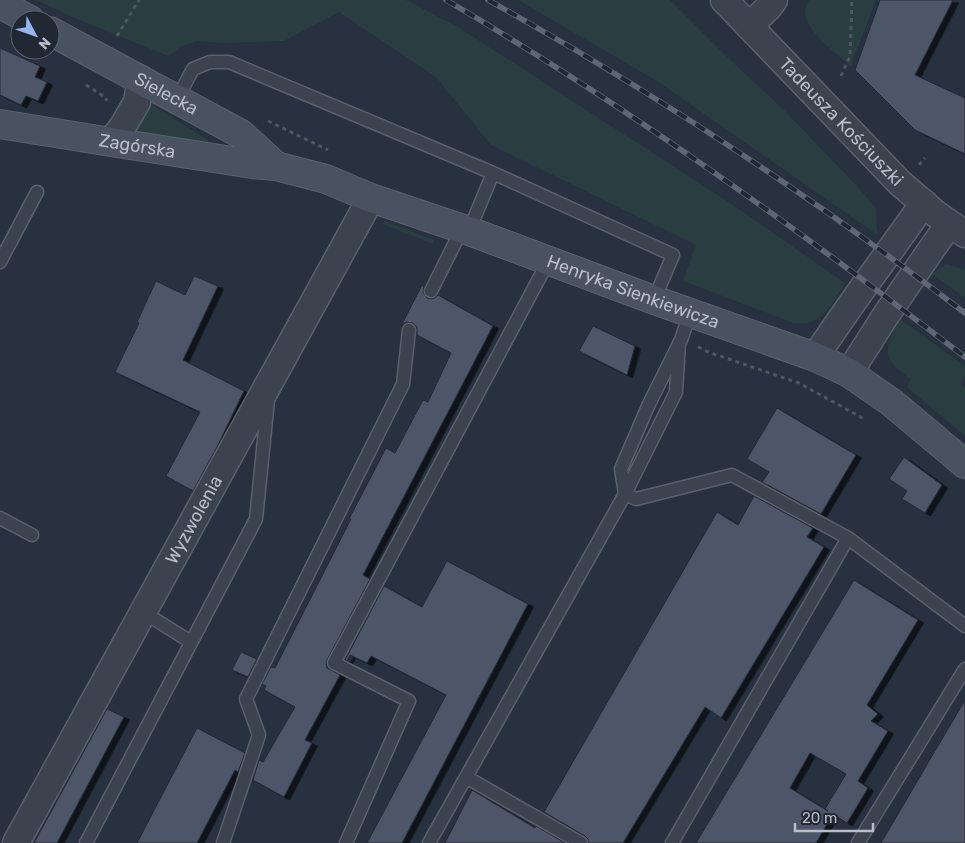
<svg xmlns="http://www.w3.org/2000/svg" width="965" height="843" font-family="Rubik,sans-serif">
  <defs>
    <filter id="shadow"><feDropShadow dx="5.5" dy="3" stdDeviation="0" flood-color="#0009"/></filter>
  </defs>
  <rect width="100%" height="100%" fill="#27313f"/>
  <!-- green -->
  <path fill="#2a3e41" d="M36 0H406L458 27 733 205 845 283C837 296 826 317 811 322 806 324 799 323 794 323L683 281 696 245 491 145 436 77 339 12 284 41 224 43 197 41 180 47 168 56 70 16Z
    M518 0H670L726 56 783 109 857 186 876 208 877 234 856 220 657 81Z
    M809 0H876L851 66C838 56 804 29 805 12 805 8 808 3 809 0Z
    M149 103 211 142 136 134Z
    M385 221 434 240 433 244 382 224Z
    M946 264 965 270V298L932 274Z
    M901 320 965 366V376L960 383 965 387V436L907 387 911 379C882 357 884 355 896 323Z"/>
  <!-- building -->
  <path fill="#4e5767" stroke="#222a36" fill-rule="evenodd" filter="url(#shadow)" d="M880 0H953L915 75 965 98V154L915 130 855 70Z
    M0 48 40 66 35 77 47 82 38 101 26 96 21 105 0 95Z
    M194 276 218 286 183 360 244 391 217 447 193 491 166 476 200 412 115 372 139 323 137 322 156 281 185 295Z
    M422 285 424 287 423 292 427 298 432 299 436 297 438 295 493 326 363 575 370 579 327 660 326 664 327 668 340 675 305 740 312 743 284 797 253 780 259 760 263 762 295 707 264 690 266 686 262 684 271 667 275 668 351 519H349L386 448 395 453 423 400 428 402 451 353 417 335V327L413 323 406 322 401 326Z
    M593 326 635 346 627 375 579 351Z
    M777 408 856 455 821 514 762 482 769 472 747 459Z
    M904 457 942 485 925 513 902 499 907 491 889 479Z
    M754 496 813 528 807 537 824 547 721 718 705 707 623 843H589L588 839 585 836 544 812 717 512 738 525Z
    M447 561 528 604 402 843H367L446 695 371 656 367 663 350 655 347 661 345 660 384 586 422 607Z
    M854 580 918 620 867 705 878 714 871 721 888 731 858 781 868 788 847 823 833 814 816 843H696ZM810 753 846 774 825 809 828 811 790 788Z
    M241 652 257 659 248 677 232 670Z
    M965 700V843H881L925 768Z
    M107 709 124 717 57 843H34Z
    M197 728 245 753 238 772 235 770 197 843H137Z
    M472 790 535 828 536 826 565 843H445Z"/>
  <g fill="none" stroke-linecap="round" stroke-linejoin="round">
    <defs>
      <path id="lane" d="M177 99 193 69 210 62H229L493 173 673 255 654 300
        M469 231 493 173
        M0 262 37 192
        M431 291 462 229
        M625 494 636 499 732 475 848 538 672 843
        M625 494 621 469 649 404 681 340 690 313
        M0 518 32 535
        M848 538 965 626
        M143 612 191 642
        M466 777 581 843
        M86 843 256 519 268 400
        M223 843 259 735 246 699 403 384 409 330
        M346 843 409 701 334 663 549 260
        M429 843 625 494 676 392 679 343
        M858 843 965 669"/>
      <g id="street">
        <path id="s1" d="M724 0 900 183 936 214 965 234"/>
        <path d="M749 26 768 8 774 0"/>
        <path d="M111 142 123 126 137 102 141 79"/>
        <path d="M815 357 850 306 924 203"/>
        <path d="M849 373 886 315 949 224"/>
        <path id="s2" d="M16 843 371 198"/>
      </g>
      <g id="secondary">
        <path d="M0 4 30 20"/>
        <path id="s3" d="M50 31 241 134 276 166"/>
        <path id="s4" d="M0 124 111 142 252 164 276 166 326 179 371 198 469 231 654 300 815 357 849 373 891 402 965 464"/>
      </g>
    </defs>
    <!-- lane casing -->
    <use href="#lane" stroke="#59616c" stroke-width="15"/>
    <!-- street casing -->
    <use href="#street" stroke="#59616c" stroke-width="29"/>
    <!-- secondary casing -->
    <use href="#secondary" stroke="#59616c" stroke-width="30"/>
    <!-- path -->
    <path stroke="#495b5e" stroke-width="3" stroke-dasharray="4 4" stroke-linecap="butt" d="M117 36 139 0
      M841 76 850 56 852 0
      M86 85 105 97 107 101
      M268 121 328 150
      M919 165 925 158
      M698 347 711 353 799 383 866 420"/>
    <!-- lane -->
    <use href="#lane" stroke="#3b434f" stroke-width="12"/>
    <!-- street -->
    <use href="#street" stroke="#3b434f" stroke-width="26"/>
    <!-- secondary -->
    <use href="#secondary" stroke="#495261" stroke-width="28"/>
    <defs>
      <path id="rail" d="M446 0C627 106 798 229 965 357
        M488 0C654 92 814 198 965 313"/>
    </defs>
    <!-- rail casing -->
    <use href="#rail" stroke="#5d6775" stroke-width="5.5"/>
    <!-- rail -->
    <use href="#rail" stroke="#202834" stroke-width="4" stroke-dasharray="11" stroke-linecap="butt"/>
  </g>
  <g text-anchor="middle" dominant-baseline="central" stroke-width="5" stroke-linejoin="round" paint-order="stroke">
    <!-- street labels -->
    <g font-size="18" fill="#b8bec9" stroke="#202834">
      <text stroke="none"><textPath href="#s3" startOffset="132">Sielecka</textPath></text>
      <text stroke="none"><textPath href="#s1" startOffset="169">Tadeusza Kościuszki</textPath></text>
      <text stroke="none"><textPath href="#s4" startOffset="139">Zagórska</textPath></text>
      <text stroke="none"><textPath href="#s4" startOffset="658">Henryka Sienkiewicza</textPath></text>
      <text stroke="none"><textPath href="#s2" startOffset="369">Wyzwolenia</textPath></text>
    </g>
  </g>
  <!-- north arrow -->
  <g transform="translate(35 35) rotate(131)"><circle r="24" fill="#202834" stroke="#5d6470"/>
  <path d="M0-4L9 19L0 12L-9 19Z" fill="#95b6f1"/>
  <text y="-8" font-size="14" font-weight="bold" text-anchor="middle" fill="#b8bec9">N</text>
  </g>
  <!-- scale -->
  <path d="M795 823v8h78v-8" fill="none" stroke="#b8bec9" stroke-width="2.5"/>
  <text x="802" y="823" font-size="15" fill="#b8bec9" stroke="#202834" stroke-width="4" paint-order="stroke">20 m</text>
</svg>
